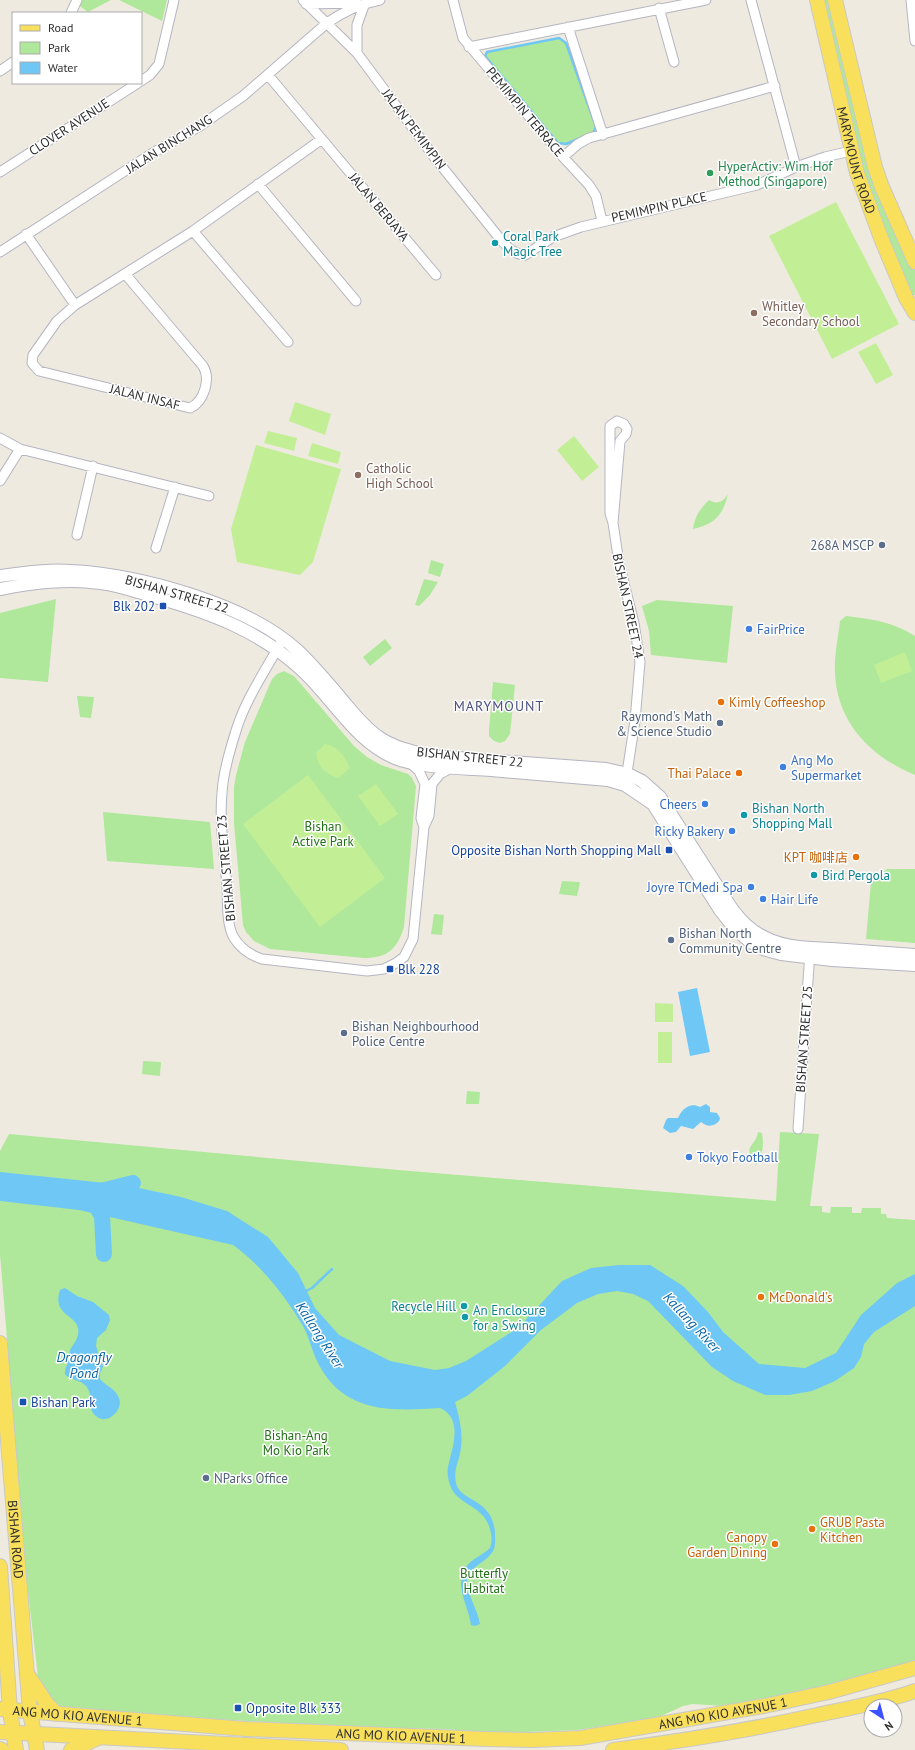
<svg xmlns="http://www.w3.org/2000/svg" width="915" height="1750" font-family="'PT Sans','Noto Sans SC',sans-serif">
  <rect width="100%" height="100%" fill="#efeae0"/>
  <!-- green -->
  <path fill="#afe89a" d="M79 0H111L88 12 77 4Z
    M119 0H167L162 21Z
    M817 0H835L875 167 915 262V295L906 298 881 238Z
    M559 38 566 43 596 127 593 133 566 144 558 143 485 56 487 52Z
    M728 494C723 515 715 524 693 529 695 516 700 509 709 500 717 505 723 502 728 494Z
    M431 560 444 564 440 577 428 573Z
    M424 579 438 582 430 595 419 606 415 605Z
    M56 599 48 682 0 678V613Z
    M657 600 733 606 727 663 651 655 649 631 642 606Z
    M846 616C872 619 893 622 915 636V775C871 757 837 723 835 673 834 656 838 638 840 621Z
    M385 639 392 648 370 666 363 657Z
    M284 671 294 676 354 746 367 757 381 765 408 774 412 778 416 786 404 927C397 949 388 958 364 958L270 949 254 941 246 932 243 925 234 823V787L236 775 245 742 272 679 277 674Z
    M493 682 515 685 510 734 505 741 500 743 494 741 489 736V731Z
    M77 696 94 697 91 718 80 717Z
    M103 812 210 822 214 869 107 861Z
    M887 869H915V943L866 939 871 882Z
    M562 881 580 882 577 896 559 894Z
    M434 914 444 915 442 935 431 934Z
    M143 1061 161 1062 160 1076 142 1074Z
    M467 1091 480 1092 479 1104H466Z
    M758 1132 762 1133C764 1144 763 1155 756 1165 741 1145 756 1147 758 1132Z
    M780 1132 819 1134 810 1206H822V1212L830 1213 831 1207H852V1213H861L862 1208H881V1214H886L887 1218 915 1220V1661L827 1686 773 1698 723 1706 693 1704 683 1706 657 1718 577 1730 504 1733 441 1729 329 1726 122 1713 64 1708 49 1703 43 1693 38 1677 27 1583 0 1254V1151L9 1134 398 1170 776 1201Z"/>
  <!-- pitch -->
  <path fill="#c2ef96" d="M836 202 899 324 832 359 769 236Z
    M876 343 893 375 876 384 858 352Z
    M295 402 331 414 325 435 289 421Z
    M268 431 297 438 294 451 264 443Z
    M574 436 599 467 582 481 557 450Z
    M312 443 341 452 338 464 308 456Z
    M256 445 341 469 313 562 300 575 237 562 231 529Z
    M905 652 912 671 881 683 874 665Z
    M325 744C338 746 345 757 350 768L338 778C326 774 317 766 316 753Z
    M308 775 385 878 320 927 243 824Z
    M376 784 398 814 380 826 358 796Z
    M655 1003 673 1004V1022H655Z
    M658 1032H672V1063H658Z"/>
  <!-- water -->
  <path fill="#6fc7f5" d="M697 988 710 1052 690 1056 678 992Z
    M706 1104 710 1107V1112L717 1113 720 1118 719 1121C714 1127 707 1127 701 1122L693 1129 681 1126 676 1132 670 1133 663 1128 666 1120 668 1118H678C682 1109 690 1102 700 1107Z
    M0 1172 125 1185 181 1197 227 1211 268 1237 298 1273 315 1308 339 1335 390 1361 435 1370 449 1368 466 1361 518 1328 562 1281 591 1268 619 1265H650L683 1286 708 1312 723 1332 759 1364 805 1368 836 1353 861 1315 897 1283 915 1274V1306L874 1332 864 1344 861 1357 854 1368 835 1381 812 1391 789 1395H765L733 1381 712 1367 648 1301 633 1294 617 1291 598 1294 577 1303 541 1330 505 1366 467 1396 455 1402C459 1416 463 1432 461 1447 460 1460 453 1469 456 1483 460 1502 493 1498 495 1533 495 1539 496 1546 493 1551 487 1562 473 1565 467 1576 465 1592 477 1607 480 1624L475 1626 471 1625C469 1607 453 1584 466 1567 471 1559 483 1555 490 1548 492 1541 492 1536 490 1529 483 1504 457 1506 450 1485 448 1479 447 1473 448 1467 452 1448 464 1419 440 1408 391 1411 344 1414 318 1363 312 1351 309 1337 303 1326 285 1296 262 1266 233 1245L79 1210 0 1201Z
    M65 1288 77 1296 93 1302 109 1315 110 1320 106 1330 97 1338 96 1346 103 1366 100 1374V1379C106 1386 116 1389 119 1398 124 1410 107 1426 96 1416 86 1408 94 1395 86 1386 80 1379 68 1380 65 1374 64 1369 68 1364 69 1359 70 1356 69 1353 70 1350 74 1343 80 1337 78 1328 75 1314 52 1315 60 1290Z"/>
  <g fill="none" stroke-linecap="round" stroke-linejoin="round">
    <!-- stream -->
    <path stroke="#6fc7f5" stroke-width="2.5" d="M559 38 566 43 596 127 593 133 566 144 558 143 485 56 487 52Z
      M304 1292 312 1288 332 1269"/>
    <!-- river -->
    <path stroke="#6fc7f5" stroke-width="16" d="M104 1254 102 1216 89 1194 133 1183"/>
    <defs>
      <path id="street" d="M303 0 357 53 435 158 501 240C508 248 514 254 525 255L553 237 581 227 757 185 796 167 825 157 851 151
        M453 0 463 38 563 157 589 185 596 196 602 221
        M751 0 796 167
        M911 0 915 41
        M306 4 357 3
        M659 8 674 62
        M71 13 77 0
        M568 27 603 135
        M469 47 706 0
        M357 53V25L365 3
        M0 71 13 62
        M268 75 436 275
        M141 81 150 75 159 64 174 0
        M563 157 578 144 589 138 775 86
        M0 172 138 83
        M258 184 356 301
        M193 231 288 342
        M26 234 75 305
        M0 252 151 154 200 126 243 96 327 23C344 11 359 4 380 0
        M126 275 203 366C211 379 204 402 190 408L39 371 32 363 33 355 57 321 75 305 193 231 322 139
        M0 438 20 449 209 496
        M0 481 20 449
        M613 523 620 441 626 434 627 429 624 424 617 421 610 426V513L613 523 619 563 634 623 640 662 635 721 626 779
        M77 535 93 466
        M156 548 175 487
        M280 644C264 673 244 702 235 734 229 753 223 773 222 793 219 824 225 856 227 887 228 903 226 924 234 938 241 949 250 955 262 959L367 971 384 969 396 963 404 957 413 939 424 827 429 816 432 784 440 774 451 768
        M410 763 419 771 425 784 421 818 424 827
        M798 1129 810 951"/>
      <path id="secondary" d="M0 576C24 573 48 569 72 571 140 575 247 604 297 650 314 666 329 684 344 702 354 714 366 729 380 738 395 748 414 752 431 756L606 769 628 774 642 781 660 797 730 906C740 920 750 931 766 938 786 948 810 948 832 949 860 951 887 953 915 955
        M0 589C32 583 67 578 100 583 119 585 137 592 155 597 211 613 260 631 303 671 334 700 355 741 395 758 419 768 464 768 491 770 530 773 569 777 608 780L625 785 653 804 720 910 735 929 749 941 763 949 781 954 832 960 915 965"/>
      <g id="primary">
        <path id="s1" d="M817 0 857 173 881 238 906 298 915 313"/>
        <path d="M835 0 875 167 882 187 915 262"/>
        <path id="s2" d="M0 1343 30 1712 37 1750"/>
        <path d="M0 1566 10 1711 16 1750"/>
        <path d="M28 1675 47 1704 57 1714"/>
        <path id="s3" d="M0 1709 246 1729 485 1739 532 1740 580 1738 764 1706 829 1692 915 1668"/>
        <path d="M0 1732 341 1750"/>
        <path d="M0 1749 2 1750"/>
        <path d="M71 1750 96 1739"/>
        <path d="M613 1750C682 1741 750 1730 817 1715 850 1708 883 1702 915 1691"/>
      </g>
    </defs>
    <!-- street casing -->
    <use href="#street" stroke="#b4b5c1" stroke-width="11"/>
    <!-- secondary casing -->
    <use href="#secondary" stroke="#b4b5c1" stroke-width="14"/>
    <!-- primary casing -->
    <use href="#primary" stroke="#c9c9c9" stroke-width="16"/>
    <!-- street -->
    <use href="#street" stroke="#fff" stroke-width="9"/>
    <!-- secondary -->
    <use href="#secondary" stroke="#fff" stroke-width="12"/>
    <!-- primary -->
    <use href="#primary" stroke="#f8df5c" stroke-width="14"/>
  </g>
  <!-- markers -->
  <circle fill="#2e9e5b" stroke="#fff" stroke-width="1.5" cx="710" cy="173" r="4"/>
  <g fill="#0f9aa8" stroke="#fff" stroke-width="1.5">
    <circle cx="495" cy="243" r="4"/>
    <circle cx="744" cy="815" r="4"/>
    <circle cx="814" cy="875" r="4"/>
    <circle cx="464" cy="1306" r="4"/>
    <circle cx="465" cy="1317" r="4"/>
  </g>
  <g fill="#8d6e63" stroke="#fff" stroke-width="1.5">
    <circle cx="754" cy="313" r="4"/>
    <circle cx="358" cy="475" r="4"/>
  </g>
  <g fill="#5c6f8a" stroke="#fff" stroke-width="1.5">
    <circle cx="882" cy="545" r="4"/>
    <circle cx="720" cy="723" r="4"/>
    <circle cx="671" cy="940" r="4"/>
    <circle cx="344" cy="1033" r="4"/>
    <circle cx="206" cy="1478" r="4"/>
  </g>
  <g fill="#1a4fb4" stroke="#fff" stroke-width="1.5">
    <rect x="159" y="602" width="8" height="8" rx="2"/>
    <rect x="665" y="846" width="8" height="8" rx="2"/>
    <rect x="386" y="965" width="8" height="8" rx="2"/>
    <rect x="19" y="1398" width="8" height="8" rx="2"/>
    <rect x="234" y="1704" width="8" height="8" rx="2"/>
  </g>
  <g fill="#3f7fe0" stroke="#fff" stroke-width="1.5">
    <circle cx="749" cy="629" r="4"/>
    <circle cx="783" cy="767" r="4"/>
    <circle cx="705" cy="804" r="4"/>
    <circle cx="732" cy="831" r="4"/>
    <circle cx="751" cy="887" r="4"/>
    <circle cx="763" cy="899" r="4"/>
    <circle cx="689" cy="1157" r="4"/>
  </g>
  <g fill="#e8710a" stroke="#fff" stroke-width="1.5">
    <circle cx="721" cy="702" r="4"/>
    <circle cx="739" cy="773" r="4"/>
    <circle cx="856" cy="857" r="4"/>
    <circle cx="761" cy="1297" r="4"/>
    <circle cx="812" cy="1529" r="4"/>
    <circle cx="775" cy="1544" r="4"/>
  </g>
  <g text-anchor="middle" dominant-baseline="central" stroke-width="3" stroke-linejoin="round" paint-order="stroke">
    <!-- street labels -->
    <g font-size="13" fill="#2e2e2e" stroke="#fff">
      <text transform="translate(525 112) rotate(50)">PEMIMPIN TERRACE</text>
      <text transform="translate(69 127) rotate(-33)">CLOVER AVENUE</text>
      <text transform="translate(414 129) rotate(53)">JALAN PEMIMPIN</text>
      <text transform="translate(169 144) rotate(-32)">JALAN BINCHANG</text>
      <text stroke="none"><textPath href="#s1" startOffset="165">MARYMOUNT ROAD</textPath></text>
      <text transform="translate(379 207) rotate(50)">JALAN BERJAYA</text>
      <text transform="translate(659 207) rotate(-13)">PEMIMPIN PLACE</text>
      <text transform="translate(145 397) rotate(14)">JALAN INSAF</text>
      <text transform="translate(177 594) rotate(16)">BISHAN STREET 22</text>
      <text transform="translate(628 606) rotate(78)">BISHAN STREET 24</text>
      <text transform="translate(470 757) rotate(6)">BISHAN STREET 22</text>
      <text transform="translate(226 868) rotate(-95)">BISHAN STREET 23</text>
      <text transform="translate(804 1039) rotate(-86)">BISHAN STREET 25</text>
      <text stroke="none"><textPath href="#s2" startOffset="197">BISHAN ROAD</textPath></text>
      <text stroke="none"><textPath href="#s3" startOffset="726">ANG MO KIO AVENUE 1</textPath></text>
      <text stroke="none"><textPath href="#s3" startOffset="78">ANG MO KIO AVENUE 1</textPath></text>
      <text stroke="none"><textPath href="#s3" startOffset="402">ANG MO KIO AVENUE 1</textPath></text>
    </g>
    <!-- leisure labels -->
    <g font-size="13" fill="#27864d" stroke="#fff" text-anchor="start">
      <text x="718" y="166">HyperActiv: Wim Hof<tspan x="718" dy="15">Method (Singapore)</tspan></text>
    </g>
    <!-- culture labels -->
    <g font-size="13" fill="#0d838f" stroke="#fff" text-anchor="start">
      <text x="503" y="236">Coral Park<tspan x="503" dy="15">Magic Tree</tspan></text>
      <text x="752" y="808">Bishan North<tspan x="752" dy="15">Shopping Mall</tspan></text>
      <text x="822" y="875">Bird Pergola</text>
      <text x="456" y="1306" text-anchor="end">Recycle Hill</text>
      <text x="473" y="1310">An Enclosure<tspan x="473" dy="15">for a Swing</tspan></text>
    </g>
    <!-- education labels -->
    <g font-size="13" fill="#785e54" stroke="#fff" text-anchor="start">
      <text x="762" y="306">Whitley<tspan x="762" dy="15">Secondary School</tspan></text>
      <text x="366" y="468">Catholic<tspan x="366" dy="15">High School</tspan></text>
    </g>
    <!-- service labels -->
    <g font-size="13" fill="#4e5e75" stroke="#fff" text-anchor="start">
      <text x="874" y="545" text-anchor="end">268A MSCP</text>
      <text x="712" y="716" text-anchor="end">Raymond's Math<tspan x="712" dy="15">&amp; Science Studio</tspan></text>
      <text x="679" y="933">Bishan North<tspan x="679" dy="15">Community Centre</tspan></text>
      <text x="352" y="1026">Bishan Neighbourhood<tspan x="352" dy="15">Police Centre</tspan></text>
      <text x="214" y="1478">NParks Office</text>
    </g>
    <!-- transit labels -->
    <g font-size="13" fill="#164399" stroke="#fff" text-anchor="start">
      <text x="155" y="606" text-anchor="end">Blk 202</text>
      <text x="661" y="850" text-anchor="end">Opposite Bishan North Shopping Mall</text>
      <text x="398" y="969">Blk 228</text>
      <text x="31" y="1402">Bishan Park</text>
      <text x="246" y="1708">Opposite Blk 333</text>
    </g>
    <!-- shop labels -->
    <g font-size="13" fill="#366cbe" stroke="#fff" text-anchor="start">
      <text x="757" y="629">FairPrice</text>
      <text x="791" y="760">Ang Mo<tspan x="791" dy="15">Supermarket</tspan></text>
      <text x="697" y="804" text-anchor="end">Cheers</text>
      <text x="724" y="831" text-anchor="end">Ricky Bakery</text>
      <text x="743" y="887" text-anchor="end">Joyre TCMedi Spa</text>
      <text x="771" y="899">Hair Life</text>
      <text x="697" y="1157">Tokyo Football</text>
    </g>
    <!-- food labels -->
    <g font-size="13" fill="#c56008" stroke="#fff" text-anchor="start">
      <text x="729" y="702">Kimly Coffeeshop</text>
      <text x="731" y="773" text-anchor="end">Thai Palace</text>
      <text x="848" y="857" text-anchor="end">KPT 咖啡店</text>
      <text x="769" y="1297">McDonald's</text>
      <text x="820" y="1522">GRUB Pasta<tspan x="820" dy="15">Kitchen</tspan></text>
      <text x="767" y="1537" text-anchor="end">Canopy<tspan x="767" dy="15">Garden Dining</tspan></text>
    </g>
    <!-- park labels -->
    <g font-size="13" fill="#237117" stroke="#fff">
      <text x="323" y="826">Bishan<tspan x="323" dy="15">Active Park</tspan></text>
      <text x="296" y="1435">Bishan-Ang<tspan x="296" dy="15">Mo Kio Park</tspan></text>
      <text x="484" y="1573">Butterfly<tspan x="484" dy="15">Habitat</tspan></text>
    </g>
    <!-- neighbourhood labels -->
    <g font-size="14" letter-spacing="1" fill="#4b5081" stroke="#fff">
      <text x="499" y="706">MARYMOUNT</text>
    </g>
    <!-- water labels -->
    <g font-size="14" font-style="italic" fill="#0764a8" stroke="#fff">
      <text transform="translate(692 1322) rotate(47)">Kallang River</text>
      <text transform="translate(320 1335) rotate(57)">Kallang River</text>
      <text x="84" y="1357">Dragonfly<tspan x="84" dy="16">Pond</tspan></text>
    </g>
  </g>
  <!-- legend -->
  <rect x="12" y="12" width="130" height="72" fill="#ffffff" stroke="#ababab"/>
  <rect x="20" y="25" width="20" height="6" fill="#f8df5c" stroke="#ababab"/>
  <text x="48" y="32" font-size="12" fill="#2e2e2e">Road</text>
  <rect x="20" y="42" width="20" height="12" fill="#afe89a" stroke="#ababab"/>
  <text x="48" y="52" font-size="12" fill="#2e2e2e">Park</text>
  <rect x="20" y="62" width="20" height="12" fill="#6fc7f5" stroke="#ababab"/>
  <text x="48" y="72" font-size="12" fill="#2e2e2e">Water</text>
  <!-- north arrow -->
  <g transform="translate(883 1718) rotate(144)"><circle r="19" fill="#ffffff" stroke="#ababab"/>
  <path d="M0-3L7 15L0 10L-7 15Z" fill="#3d52ff"/>
  <text y="-6" font-size="11" font-weight="bold" text-anchor="middle" fill="#2e2e2e">N</text>
  </g>
</svg>
